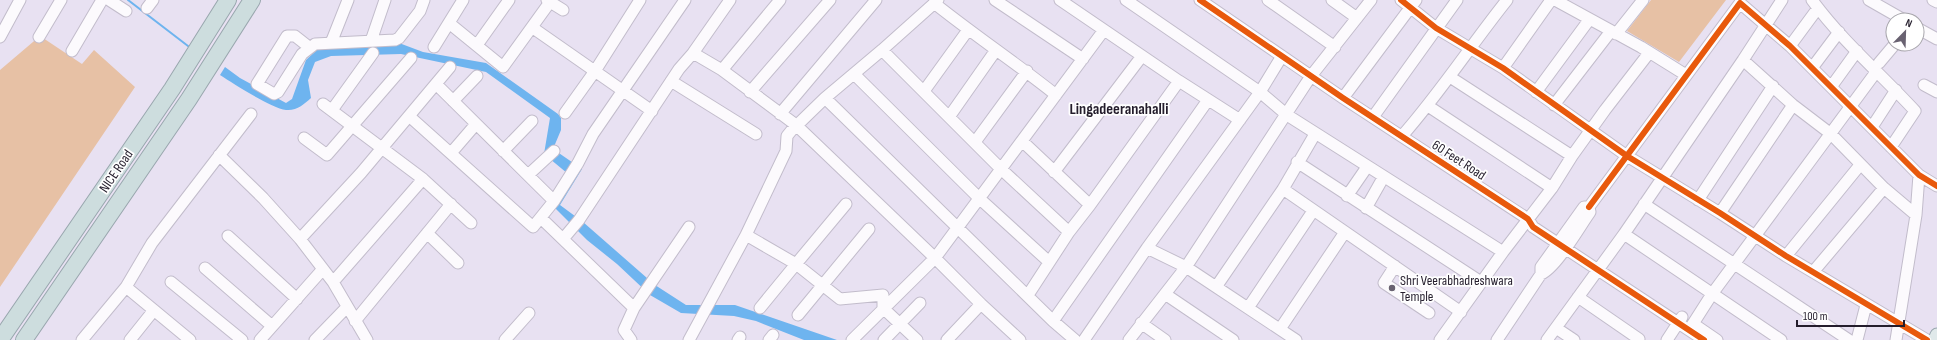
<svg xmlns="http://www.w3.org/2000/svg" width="1937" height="340" font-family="'Sofia Sans Condensed',sans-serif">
  <rect width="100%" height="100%" fill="#e8e1f2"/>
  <!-- green -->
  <path fill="#e7c1a5" d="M1651 0H1726L1679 62 1627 31Z
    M40 36 82 64 94 50 135 87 0 287V70Z"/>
  <!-- water -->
  <path fill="#6eb4ef" d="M399 43 423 52 486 63 558 114 561 118V130L553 149 582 169 560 205 583 222 655 285 686 305H735L837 340H804L756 321 734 316 681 313 650 295 617 264 587 240 555 208 573 178 544 154 550 118 486 72 401 54 331 56 315 62 308 80 311 98C304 104 297 111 286 110 271 108 234 84 220 75L225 67 240 78 286 103 292 99 306 60 320 47Z"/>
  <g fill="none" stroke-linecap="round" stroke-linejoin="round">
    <!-- stream -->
    <path stroke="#6eb4ef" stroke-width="2" d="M128 0 188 46"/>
    <defs>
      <path id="minor" d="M109 0 126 11
        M547 0 563 10
        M995 0 1083 59
        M1060 0 1179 81 1240 120
        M1126 0 1260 92 1287 115 1503 252
        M1200 0 1343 98 1528 219 1533 227 1704 340
        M1268 0 1335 47
        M1332 0 1357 18
        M1401 0 1436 28 1503 68 1627 156 1720 213 1786 256 1927 340
        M1555 0 1641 47 1686 75
        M1812 0C1842 41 1881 74 1915 111L1891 147
        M1869 0 1904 20
        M1933 0 1937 2
        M934 3C974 35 1016 63 1056 95
        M147 8 153 0
        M449 23 503 67 550 2
        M533 28 652 111
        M1917 28 1937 39
        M1616 34 1643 0
        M0 37 20 0
        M39 37 61 0
        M371 41 385 0
        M331 43 348 0
        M477 45 509 0
        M1790 46 1818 8
        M309 47 295 36H287L257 84 274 94 278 92 302 54 315 44 395 40 399 38 420 11 424 0
        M434 47 463 0
        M882 50 1000 168 1069 232
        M72 51 102 0
        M693 53 722 70 796 125 935 258 981 304 1020 340
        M1743 60 1793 105 1831 134 1884 188 1916 215
        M1879 63 1895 44
        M1503 68 1551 0
        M1812 68 1839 32
        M722 70 780 0
        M854 74 980 199 1048 261
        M1450 77 1572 156
        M671 81 756 134
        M1924 85 1937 92
        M1831 87 1857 51
        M924 91 968 30
        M750 92 830 0
        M1536 92 1589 20
        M825 98 1053 321 1075 340
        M1343 98 1416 0
        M453 101 477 76
        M323 104 423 179 471 223
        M1554 105 1611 31
        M1428 106 1552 188
        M332 110 373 53
        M565 113 595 71 640 0
        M780 114 876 0
        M409 116 533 227 554 201 436 84
        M949 117 996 50
        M1373 117 1457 0
        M1872 127 1896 90
        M1402 136C1440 93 1471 45 1507 0
        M304 138 327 155 411 58
        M1022 141 1090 205
        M975 142 1027 71
        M503 151 532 121
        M451 153 476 124
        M219 155 263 198 300 239 361 173 450 67
        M1297 162 1481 282
        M1054 172 1142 56
        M528 175 554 151
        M1283 189 1461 312
        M1347 196 1367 167
        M1698 200 1773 86
        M554 201 578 163 593 134 685 0
        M1644 204 1849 340
        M1589 207 1740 3 1790 46 1919 175 1937 186
        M1366 208 1383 178
        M1720 213 1793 105
        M541 218 634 308
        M427 233 458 263
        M1624 234 1781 340
        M746 235 796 264 846 204
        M228 236 297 299
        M300 239 333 282 367 340
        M563 239 579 220 679 69 693 53 730 0
        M1147 248 1260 92 1282 56
        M1786 256 1860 165
        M1395 266 1384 283 1429 313
        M205 268 272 326
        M1813 272 1884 188
        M171 282 242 340
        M333 282 423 179
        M126 287 190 340
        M1216 287 1283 189 1315 134
        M1165 294 1233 340
        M1028 295 1069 232 1090 205 1179 81
        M1578 297 1639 339
        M760 308 796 264 840 299 883 295V308L917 340
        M1248 308 1313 211
        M798 315 869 229
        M355 321 451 204
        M1053 321 1208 100
        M1141 323 1165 340
        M1698 327 1717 340
        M1556 328 1574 340
        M1280 329 1345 232
        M1689 330 1712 294 1876 72
        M82 340 126 287 152 243 251 114
        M130 340 154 310
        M260 340 323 269
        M315 340 347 307
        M505 340 529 313
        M631 340 624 330 634 308 689 227
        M689 340 746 235 786 151 787 136 791 131 825 98 882 50 938 0
        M738 340 740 337
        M769 340 773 335
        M852 340 935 258 1104 30
        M884 340 920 303
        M947 340 981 304
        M1084 340 1147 248 1186 267 1296 340
        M1129 340 1186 267 1311 76 1371 0
        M1440 340 1503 252 1552 188 1572 156 1605 110 1649 53
        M1497 340 1541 274C1556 268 1580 226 1590 212L1589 207H1584L1541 267V274
        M1547 340 1624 234 1743 60 1782 0
        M1667 340 1682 317
        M1857 340 1866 305
        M1896 340 1916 215 1919 175"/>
      <path id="major" d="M1935 340 1937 335"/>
      <path id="highway" d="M0 340 172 89 228 0
        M24 340 189 99 252 0"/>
    </defs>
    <!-- minor casing -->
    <use href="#minor" stroke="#c2bccb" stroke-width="13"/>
    <!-- major casing -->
    <use href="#major" stroke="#99a7ae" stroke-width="15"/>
    <!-- highway casing -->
    <use href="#highway" stroke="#99a7ae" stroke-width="18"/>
    <!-- minor -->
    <use href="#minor" stroke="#fcfafd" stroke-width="11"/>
    <!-- major -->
    <use href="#major" stroke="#e0e9ea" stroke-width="13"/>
    <!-- highway -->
    <use href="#highway" stroke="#cdddde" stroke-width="16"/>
    <defs>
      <path id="cycleway" d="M1200 0 1343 98 1528 219 1533 227 1704 340
        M1401 0 1436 28 1503 68 1627 156 1720 213 1786 256 1927 340
        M1589 207 1740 3 1790 46 1919 175 1937 186"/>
    </defs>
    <!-- cycleway casing -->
    <use href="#cycleway" stroke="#fff" stroke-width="8"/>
    <!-- cycleway -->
    <use href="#cycleway" stroke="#e8590c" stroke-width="6"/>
  </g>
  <!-- markers -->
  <circle fill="#696271" stroke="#fff" stroke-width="1.5" cx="1392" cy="288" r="4"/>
  <g text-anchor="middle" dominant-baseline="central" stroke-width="3.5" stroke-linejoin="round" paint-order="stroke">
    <!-- street labels -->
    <g font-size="14" fill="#241d2c" stroke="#fff">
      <text transform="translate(1459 160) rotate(33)">60 Feet Road</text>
      <text transform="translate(116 171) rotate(-56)">NICE Road</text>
    </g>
    <!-- poi labels -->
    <g font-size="14" fill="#241d2c" stroke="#fff" text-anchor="start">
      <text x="1400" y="280">Shri Veerabhadreshwara<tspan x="1400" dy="16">Temple</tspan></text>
    </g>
    <!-- quarter labels -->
    <g font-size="16" font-weight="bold" fill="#241d2c" stroke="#fff">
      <text x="1119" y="109">Lingadeeranahalli</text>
    </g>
  </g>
  <!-- north arrow -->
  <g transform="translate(1905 32) rotate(23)"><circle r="19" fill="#ffffff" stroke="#a7a5ab"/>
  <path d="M0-3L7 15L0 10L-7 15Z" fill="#696271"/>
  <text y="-6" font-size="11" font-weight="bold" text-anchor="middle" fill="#241d2c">N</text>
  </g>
  <!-- scale -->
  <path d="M1797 320v6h107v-6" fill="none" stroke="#241d2c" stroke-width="2"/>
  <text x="1803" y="320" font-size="12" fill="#241d2c" stroke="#ffffff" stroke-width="3" paint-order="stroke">100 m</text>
</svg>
